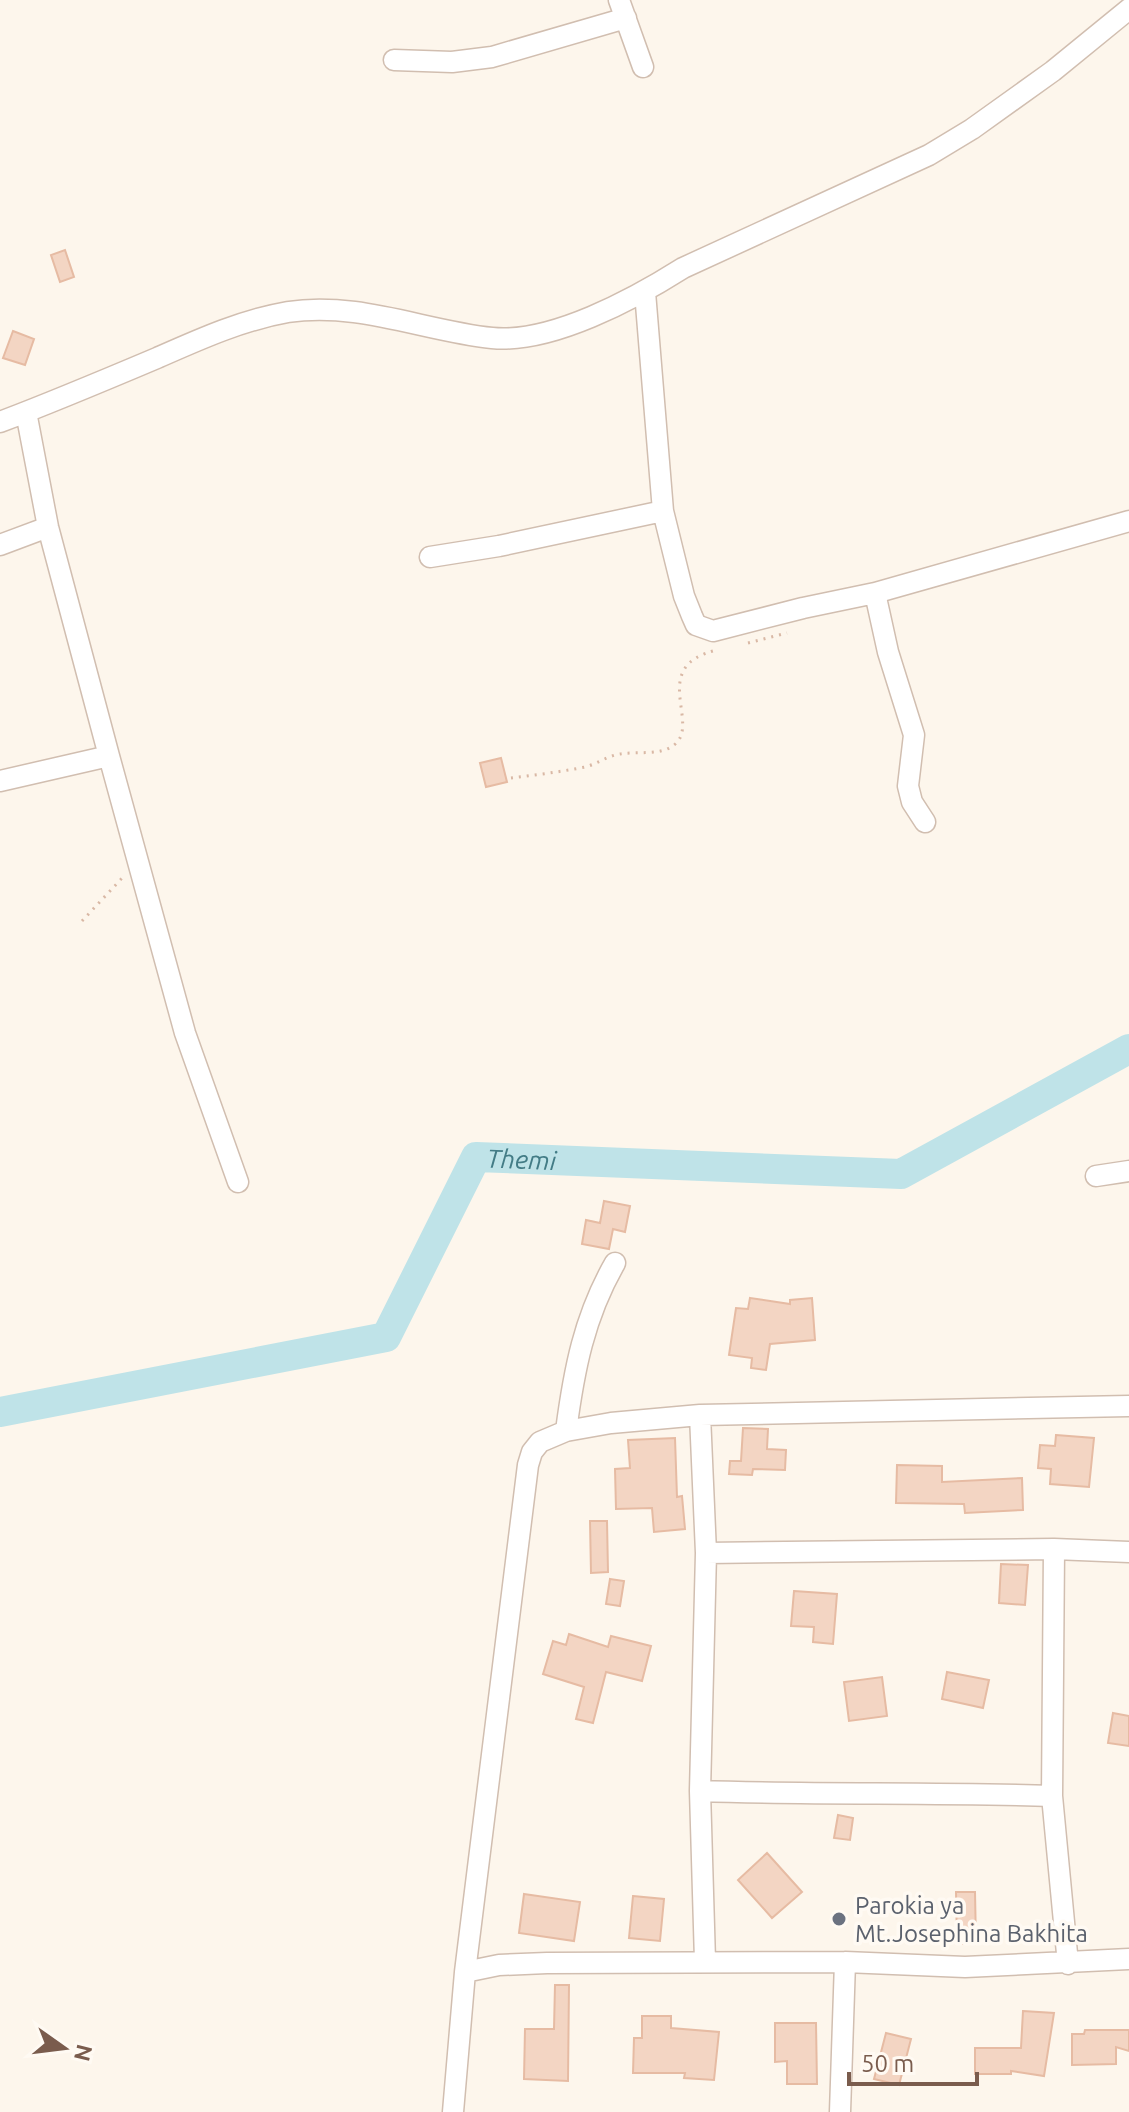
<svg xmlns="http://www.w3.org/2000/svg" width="1129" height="2112" font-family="Ubuntu,sans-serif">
  <rect width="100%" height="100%" fill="#fdf6ec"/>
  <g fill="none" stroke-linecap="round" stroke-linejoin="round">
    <!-- river -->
    <path stroke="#bfe3e8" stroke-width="30" id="s1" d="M0 1412 386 1337 476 1157 901 1174 1129 1049"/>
  </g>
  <!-- building -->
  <path fill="#f3d5c3" stroke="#e6bba3" stroke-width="2" d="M65 250 74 277 60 282 51 255Z
    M13 331 34 339 25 365 3 358Z
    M501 758 507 782 486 787 480 763Z
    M604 1201 630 1206 625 1232 613 1229 609 1249 582 1244 586 1220 600 1223Z
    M750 1298 790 1304V1300L812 1298 815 1340 770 1344 766 1370 751 1368 752 1358 729 1355 736 1308 748 1309Z
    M743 1428 768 1429 767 1449 786 1450 785 1470 753 1469 752 1475 729 1474 730 1461H741Z
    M1056 1435 1094 1438 1089 1487 1050 1484 1051 1469 1038 1468 1040 1445 1055 1446Z
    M675 1438 677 1497 682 1496 685 1529 654 1532 652 1508 616 1509 615 1469 630 1468 628 1440Z
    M897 1465 942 1466V1482L1022 1478 1023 1510 965 1513 964 1504 896 1503Z
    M590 1521H607L608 1572 591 1573Z
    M1001 1564 1028 1565 1025 1605 999 1603Z
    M610 1579 624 1581 620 1606 606 1604Z
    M794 1591 837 1594 833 1644 813 1642 814 1627 791 1626Z
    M569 1634 608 1647 611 1636 651 1646 642 1681 606 1672 593 1723 576 1719 584 1687 543 1674 553 1641 566 1645Z
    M947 1672 989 1680 983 1708 942 1699Z
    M882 1677 887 1716 849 1721 844 1682Z
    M1113 1713 1129 1716V1746L1108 1743Z
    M838 1815 853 1818 850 1840 834 1838Z
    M767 1853 802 1892 772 1918 738 1880Z
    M956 1892H975L976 1943 957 1944Z
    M524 1894 580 1902 574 1941 519 1933Z
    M633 1896 664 1899 660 1941 629 1938Z
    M555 1985H569L568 2081 524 2079 525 2029H554Z
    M1023 2011 1054 2013 1044 2076 1011 2071V2074H975V2048H1021Z
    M642 2016H671V2028L719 2032 714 2080 684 2078 685 2073H633L634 2038H642Z
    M775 2023H816L817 2084H787V2061L775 2062Z
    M1085 2030H1129V2051L1116 2047V2064L1072 2065V2034H1084Z
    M886 2033 911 2039 899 2085 874 2079Z"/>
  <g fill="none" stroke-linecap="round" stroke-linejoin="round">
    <defs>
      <path id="minor" d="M619 0 643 67
        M394 60 452 62 492 57 626 18
        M645 292 663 511 684 596 692 616 696 625 713 631 803 608 875 593 1129 521
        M26 412 48 527 109 756 185 1033 238 1182
        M0 422C53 402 105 380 157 358 200 339 242 320 288 312 357 301 425 331 492 338 551 344 634 299 683 268L929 155 972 129 1053 71 1129 9
        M0 545 48 527
        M430 557 499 546 663 511
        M875 593 888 652 914 735 908 786 912 802 925 822
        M0 781 109 756
        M1096 1176 1129 1171
        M700 1415 706 1553 700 1791 705 1961
        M566 1431C574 1370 584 1317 615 1263
        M1054 1549 1052 1796 1068 1964
        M706 1553 1054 1549 1129 1552
        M700 1791C817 1795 935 1792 1052 1796
        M465 1972 499 1965 547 1963 845 1962 965 1967 1129 1959
        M453 2112 465 1972 528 1465 532 1452 540 1442 566 1431 611 1423 700 1415 1129 1406
        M840 2112 845 1962"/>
    </defs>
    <!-- minor casing -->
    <use href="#minor" stroke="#d1beb0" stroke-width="23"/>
    <!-- path -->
    <path stroke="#d9b8a5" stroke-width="3" stroke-dasharray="2 6" stroke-linecap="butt" d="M748 643 787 633
      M511 778C535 775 560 772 585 767 597 764 607 756 620 754 637 751 660 756 674 745 702 724 647 666 717 650
      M82 921 124 876"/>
    <!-- minor -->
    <use href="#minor" stroke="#fff" stroke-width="20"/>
  </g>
  <!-- markers -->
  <circle fill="#6b7280" stroke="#fffaf3" stroke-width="3" cx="839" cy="1919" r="8"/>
  <g text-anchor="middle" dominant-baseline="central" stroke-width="7" stroke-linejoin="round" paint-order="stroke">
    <!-- worship labels -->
    <g font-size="24" fill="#5b616d" stroke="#fffaf3" text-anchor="start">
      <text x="855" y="1905">Parokia ya<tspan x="855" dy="28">Mt.Josephina Bakhita</tspan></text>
    </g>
    <!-- water labels -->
    <g font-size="26" font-style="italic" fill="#437c86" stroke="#fffaf3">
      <text stroke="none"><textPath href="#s1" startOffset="640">Themi</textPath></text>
    </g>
  </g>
  <!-- north arrow -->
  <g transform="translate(64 2048) rotate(104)" stroke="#fffaf3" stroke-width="6" paint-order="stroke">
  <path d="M0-6L14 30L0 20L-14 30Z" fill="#7a5c4d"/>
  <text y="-12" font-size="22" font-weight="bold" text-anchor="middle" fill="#7a5c4d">N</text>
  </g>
  <!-- scale -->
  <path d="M849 2072v12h128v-12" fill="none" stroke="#7a5c4d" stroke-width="4"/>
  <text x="861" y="2072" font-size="24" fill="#7a5c4d" stroke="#fffaf3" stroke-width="6" paint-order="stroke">50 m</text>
</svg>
